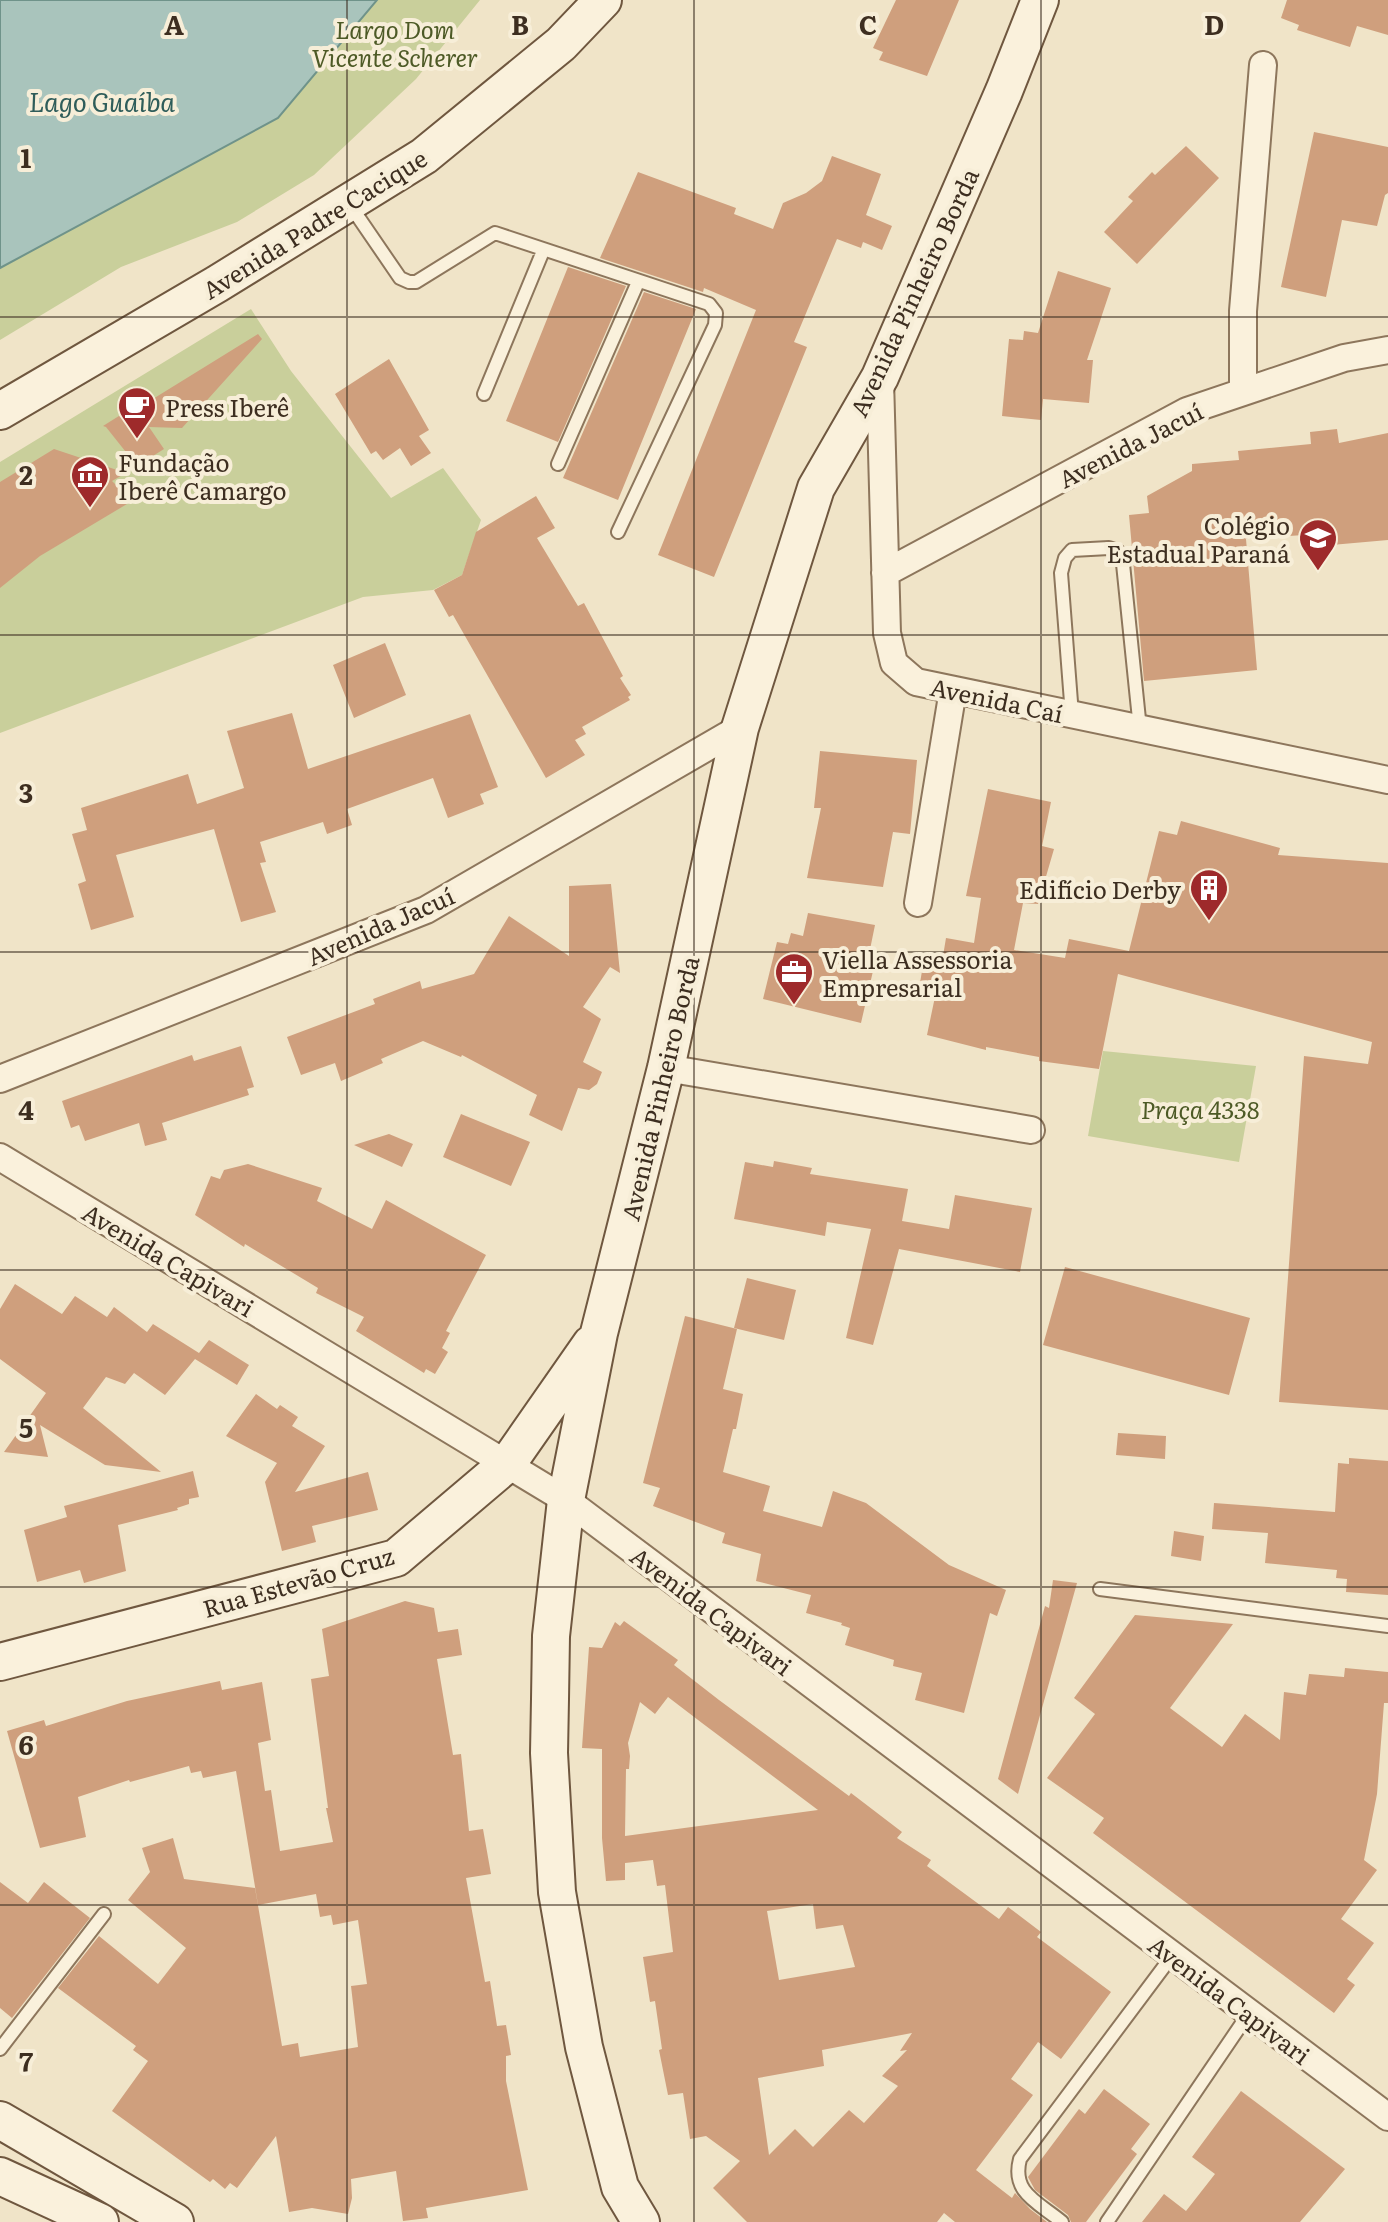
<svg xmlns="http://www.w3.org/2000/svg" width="1388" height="2222" font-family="Literata,serif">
  <rect width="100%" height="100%" fill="#f0e4c8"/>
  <!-- green -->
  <path fill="#c9cf9b" d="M377 0H480L416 79 314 175 237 222 121 267 0 340V268L278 118Z
    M251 309 291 371 391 498 443 468 481 520 462 575 433 590 363 597 0 733V462Z
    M1103 1051 1256 1066 1239 1162 1088 1136Z"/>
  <!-- water -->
  <path fill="#a9c4bc" stroke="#6f938a" stroke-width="2" d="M0 0H377L278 118 0 268Z"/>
  <!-- building -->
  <path fill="#cf9f7d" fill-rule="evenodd" d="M896 0H959L927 76 879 60 883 52 873 48Z
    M1287 0H1388V35L1357 26 1350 47 1297 30 1299 25 1281 18Z
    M1314 132 1388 147V193L1385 195 1377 226 1342 220 1326 297 1281 287Z
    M1186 146 1219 178 1137 264 1104 232 1133 201 1128 197 1152 172 1155 175Z
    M832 156 881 174 866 215 892 226 882 250 863 242 861 248 837 239 794 342 807 347 714 577 658 555 756 310 704 288 703 292 600 258 638 172 736 208 734 214 773 229 783 203 806 193 822 181Z
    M568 267 626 286 558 442 506 421Z
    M1058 271 1111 288 1087 360H1093L1089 403 1043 399 1041 420 1002 416 1009 339 1023 340 1024 331 1038 333Z
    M644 292 696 309 618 500 563 478Z
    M258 334 262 339 182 428 149 427 164 449 137 466 106 427 103 426 146 399 148 402Z
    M389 359 429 430 419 436 431 453 411 466 400 448 383 460 376 451 371 454 335 394Z
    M1337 429 1339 443 1388 433V540L1320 546 1319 534 1246 539 1257 670 1144 681 1129 515 1149 513 1147 496 1192 471V464L1239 460 1238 451 1311 444 1310 432Z
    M54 449 126 473 112 481 132 501 40 556 0 588V482Z
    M536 496 555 528 537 538 578 606 584 603 623 676 620 678 631 695 628 697 630 700 582 727 586 734 575 740 585 755 546 778 453 615 449 617 434 590 462 575 476 532Z
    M385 643 406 695 354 718 333 665Z
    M292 713 308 769 470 714 498 787 480 794 484 804 448 818 433 778 347 809 352 825 327 834 323 822 260 842 266 862 260 863 276 912 241 922 214 829 116 855 134 917 91 930 78 884 86 881 72 834 87 830 81 808 188 774 197 804 244 788 227 731Z
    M820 751 917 760 910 834 893 832 883 887 807 878 821 808H814Z
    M988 789 1051 802 1042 846 1054 849 1038 904 1023 903 1014 950 1065 958 1069 939 1129 951 1159 831 1177 835 1181 821 1280 848 1278 855 1388 863V1410L1279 1402 1304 1056 1368 1064 1372 1042 1118 974 1099 1069 1039 1061V1057L986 1047V1050L927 1035 936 992 919 989 923 965 941 968 946 938 974 943 981 898 966 896Z
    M611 884 620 973 610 967 583 1007 601 1019 583 1062 602 1072 597 1084 589 1090 578 1088 562 1131 529 1115 537 1095 462 1055 461 1057 423 1041 381 1059 383 1063 341 1081 335 1063 301 1075 287 1037 375 1004 373 999 420 981 422 989 474 974 509 916 569 956V886Z
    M808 913 875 925 866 969 873 971 861 1023 763 999 777 942 788 944 791 933 803 936Z
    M241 1046 254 1087 247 1089 249 1095 162 1123 167 1140 145 1146 139 1123 85 1141 79 1125 71 1128 62 1101 192 1055 194 1061Z
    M461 1114 530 1142 511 1186 443 1157Z
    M389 1134 413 1144 402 1167 354 1145Z
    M774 1161 812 1168 810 1174 908 1189 902 1221 949 1229 955 1195 1032 1208 1020 1272 899 1249 873 1345 846 1338 871 1229 827 1222 825 1236 734 1219 745 1162 773 1167Z
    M248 1164 322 1188 317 1201 372 1229 386 1200 486 1255 446 1331 450 1333 442 1348 448 1352 435 1374 426 1369 424 1373 356 1331 364 1317 316 1293 318 1288 245 1244 244 1247 195 1215 211 1176 220 1179 224 1170Z
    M1065 1267 1250 1318 1229 1395 1043 1345Z
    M747 1278 796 1290 784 1340 734 1328Z
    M15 1284 62 1314 75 1296 107 1317 114 1307 147 1332 153 1324 199 1353 209 1340 249 1365 237 1385 195 1359 165 1395 134 1373 125 1384 106 1377 83 1408 161 1472 105 1465 40 1425 48 1457 4 1452 46 1393 0 1359V1309Z
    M685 1316 737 1329 723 1389 743 1394 736 1429H733L723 1472 770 1486 763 1511 822 1527 833 1491 866 1503 949 1565 1006 1590 997 1616 990 1613 964 1713 915 1700 922 1673 893 1666 894 1660 845 1645 850 1628 841 1625 842 1623 806 1613 811 1595 756 1581 761 1554 722 1543 725 1533 653 1506 660 1488 643 1483Z
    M256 1394 277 1409 280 1405 298 1417 292 1426 325 1446 295 1492 368 1472 378 1510 312 1526 316 1542 282 1551 265 1482 277 1463 226 1436Z
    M1118 1433 1166 1436 1165 1459 1116 1455Z
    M1349 1458 1388 1461V1595L1346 1592 1347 1579 1336 1578 1337 1570 1265 1563 1268 1533 1212 1529 1214 1503 1335 1512 1338 1463 1349 1464Z
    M193 1471 199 1497 189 1499V1504L177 1508 178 1510 118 1525 126 1571 84 1583 80 1570 37 1582 24 1530 67 1517 64 1506Z
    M1174 1531 1204 1536 1201 1561 1171 1556Z
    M1053 1580 1077 1583 1018 1794 998 1779 1045 1606 1049 1608Z
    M405 1601 434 1608 438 1632 458 1629 462 1655 437 1659 453 1755 461 1754 469 1831 483 1829 491 1874 466 1878 485 1982 490 1981 497 2026 506 2025 511 2055 506 2056V2081L528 2190 426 2208 428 2218 403 2221 396 2171 351 2179 352 2198 348 2214 312 2208 289 2212 276 2136 237 2188 230 2183 225 2189 213 2179 210 2182 112 2111 148 2061 133 2050 136 2046 58 1988 99 1936 158 1984 186 1948 128 1900 150 1872 142 1848 173 1838 184 1879 255 1888 282 2046 298 2043 300 2057 358 2047 351 1986 367 1984 358 1920 333 1925 331 1915 320 1917 316 1894 258 1905 236 1771 203 1778 201 1771 191 1773 189 1766 130 1782 129 1780 78 1797 86 1837 40 1848 7 1731 44 1720 46 1726 127 1701 220 1681 222 1690 262 1682 271 1740 258 1743 265 1791 271 1790 280 1851 333 1842 326 1808H328L311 1679 329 1676 322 1629Z
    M1135 1615 1233 1624 1170 1708 1222 1747 1245 1714 1280 1740 1284 1692 1306 1695 1309 1674 1344 1677 1345 1668 1388 1672V1703H1384L1377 1794 1364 1860 1377 1870 1341 1919 1374 1943 1347 1979 1355 1985 1334 2013 1093 1833 1104 1818 1047 1778 1095 1714 1074 1698Z
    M624 1621 678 1660 674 1665 719 1700 849 1796 851 1793 902 1832 897 1838 931 1860 927 1866 999 1919 1008 1907 1041 1932 1037 1937 1111 1992 1061 2059 1038 2042 1011 2079 1033 2095 976 2170 1012 2198 1015 2193 1030 2209 1047 2222H955L944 2213 937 2222H747L713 2188 740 2161 706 2136 690 2139 683 2093 668 2095 659 2050 662 2049 655 2001 650 2002 643 1957 673 1952 665 1885 657 1886 653 1860 625 1863V1880L606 1881 602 1838V1749L582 1748 589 1647 602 1648 615 1622 620 1626ZM668 1697 702 1723 818 1810 625 1836 626 1769H629L630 1756 628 1743 640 1702 655 1714ZM813 1904 816 1929 843 1925 855 1967 779 1980 767 1911ZM912 2033 900 2051 907 2050 882 2076 898 2086 864 2123 849 2110 813 2147 795 2129 769 2155 758 2078 824 2066 822 2050Z
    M0 1882 28 1903 44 1882 90 1918 12 2018 0 2008Z
    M1104 2089 1150 2124 1131 2149 1137 2154 1086 2222H1071L1068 2215 1035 2190 1028 2177 1079 2109 1085 2114Z
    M1241 2091 1345 2169 1300 2222H1142L1164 2194 1186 2211 1215 2174 1192 2157Z"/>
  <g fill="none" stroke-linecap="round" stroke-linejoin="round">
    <defs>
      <path id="lane" d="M350 205 400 278 409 282H416L495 233 709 304 716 313 715 325 618 532
        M484 394 543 251
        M558 464 638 282
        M1072 715 1061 573 1065 558 1072 550 1109 548 1118 551 1123 564 1140 729
        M1100 1589 1388 1626
        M0 2049 104 1914
        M1062 2222C1038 2202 1011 2193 1020 2159L1172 1956
        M1107 2222 1249 2013"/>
      <path id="street" d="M880 379 887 633 894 663 916 682 1388 780
        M1243 392V311L1263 65
        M885 573 1187 411 1344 358 1388 350
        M918 903 953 690
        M666 1068 1031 1130
        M0 1079 426 910 740 728
        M0 1157 566 1500 1388 2117"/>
      <path id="secondary" d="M0 411 217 284 424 156 561 44 603 0
        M0 1662 396 1558 508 1463 591 1344
        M0 2120 175 2222
        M0 2176 100 2222
        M641 2222 620 2187 584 2047 557 1892 549 1753 550 1699 551 1636 566 1500 599 1333 666 1068 740 728 816 488 880 377 1004 91 1040 0"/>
    </defs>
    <!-- lane casing -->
    <use href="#lane" stroke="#8d765c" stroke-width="16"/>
    <!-- street casing -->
    <use href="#street" stroke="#8d765c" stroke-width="30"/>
    <!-- secondary casing -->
    <use href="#secondary" stroke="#6f573f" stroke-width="40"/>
    <!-- lane -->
    <use href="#lane" stroke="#faf1dc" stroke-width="12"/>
    <!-- street -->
    <use href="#street" stroke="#faf1dc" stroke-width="26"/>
    <!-- secondary -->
    <use href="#secondary" stroke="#faf1dc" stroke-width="36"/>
  </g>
  <!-- grid -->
  <path fill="none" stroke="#3d2e20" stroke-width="2" stroke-opacity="0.55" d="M347 0V2222M694 0V2222M1041 0V2222M0 317H1388M0 635H1388M0 952H1388M0 1270H1388M0 1587H1388M0 1905H1388"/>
  <!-- icons -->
  <defs>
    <symbol id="cafe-pin" viewBox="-11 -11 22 30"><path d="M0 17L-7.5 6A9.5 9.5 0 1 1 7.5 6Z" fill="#9e2a2b" stroke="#f7eed8"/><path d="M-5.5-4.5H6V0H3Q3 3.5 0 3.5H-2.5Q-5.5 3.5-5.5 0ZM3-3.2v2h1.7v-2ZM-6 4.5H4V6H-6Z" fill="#fff"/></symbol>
    <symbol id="museum-pin" viewBox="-11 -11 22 30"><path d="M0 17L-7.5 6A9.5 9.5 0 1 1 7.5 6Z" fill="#9e2a2b" stroke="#f7eed8"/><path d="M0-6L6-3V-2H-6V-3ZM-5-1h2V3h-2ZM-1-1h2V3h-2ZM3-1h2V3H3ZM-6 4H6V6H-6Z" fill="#fff"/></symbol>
    <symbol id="school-pin" viewBox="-11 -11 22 30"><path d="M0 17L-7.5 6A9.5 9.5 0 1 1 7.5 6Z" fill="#9e2a2b" stroke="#f7eed8"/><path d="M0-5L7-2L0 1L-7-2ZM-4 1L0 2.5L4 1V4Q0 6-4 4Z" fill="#fff"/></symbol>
    <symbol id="building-pin" viewBox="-11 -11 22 30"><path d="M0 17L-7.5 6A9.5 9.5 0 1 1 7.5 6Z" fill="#9e2a2b" stroke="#f7eed8"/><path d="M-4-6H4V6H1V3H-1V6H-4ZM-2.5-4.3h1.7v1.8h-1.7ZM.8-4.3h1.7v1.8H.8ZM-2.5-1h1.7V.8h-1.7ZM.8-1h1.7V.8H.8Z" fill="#fff"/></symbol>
    <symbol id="office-pin" viewBox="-11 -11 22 30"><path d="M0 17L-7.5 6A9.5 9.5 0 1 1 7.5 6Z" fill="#9e2a2b" stroke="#f7eed8"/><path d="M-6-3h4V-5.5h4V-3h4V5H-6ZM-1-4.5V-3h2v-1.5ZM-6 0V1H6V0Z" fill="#fff"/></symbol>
  </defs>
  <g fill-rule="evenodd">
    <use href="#cafe-pin" x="115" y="384" width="44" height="60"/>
    <use href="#museum-pin" x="68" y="453" width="44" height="60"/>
    <use href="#school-pin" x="1296" y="516" width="44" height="60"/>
    <use href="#building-pin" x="1187" y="866" width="44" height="60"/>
    <use href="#office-pin" x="772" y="950" width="44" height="60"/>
  </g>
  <g text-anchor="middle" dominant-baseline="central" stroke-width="8" stroke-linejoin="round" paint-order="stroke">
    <!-- park labels -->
    <g font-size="24" font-style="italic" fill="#4d5a26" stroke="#f7eed8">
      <text x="395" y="28">Largo Dom<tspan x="395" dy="28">Vicente Scherer</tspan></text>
      <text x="1200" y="1108">Praça 4338</text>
    </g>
    <!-- street labels -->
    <g font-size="24" fill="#3d2e20" stroke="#f7eed8">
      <text transform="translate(314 223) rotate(-32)">Avenida Padre Cacique</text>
      <text transform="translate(913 292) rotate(-65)">Avenida Pinheiro Borda</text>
      <text transform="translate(1130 444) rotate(-27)">Avenida Jacuí</text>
      <text transform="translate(997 699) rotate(12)">Avenida Caí</text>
      <text transform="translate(380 925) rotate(-24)">Avenida Jacuí</text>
      <text transform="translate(659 1088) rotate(-77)">Avenida Pinheiro Borda</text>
      <text transform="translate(169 1259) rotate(31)">Avenida Capivari</text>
      <text transform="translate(298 1581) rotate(-16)">Rua Estevão Cruz</text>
      <text transform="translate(712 1610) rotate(37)">Avenida Capivari</text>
      <text transform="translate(1230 1999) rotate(37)">Avenida Capivari</text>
    </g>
    <!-- poi labels -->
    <g font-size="24" fill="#3d2e20" stroke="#f7eed8" text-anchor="start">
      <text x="165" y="406">Press Iberê</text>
      <text x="118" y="461">Fundação<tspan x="118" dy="28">Iberê Camargo</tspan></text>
      <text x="1290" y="524" text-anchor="end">Colégio<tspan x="1290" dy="28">Estadual Paraná</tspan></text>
      <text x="1181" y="888" text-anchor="end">Edifício Derby</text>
      <text x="822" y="958">Viella Assessoria<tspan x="822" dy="28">Empresarial</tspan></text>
    </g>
    <!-- water labels -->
    <g font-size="26" font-style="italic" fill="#2f5d5a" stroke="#f7eed8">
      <text x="102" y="100">Lago Guaíba</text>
    </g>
  </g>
  <g font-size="26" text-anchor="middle" font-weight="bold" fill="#3d2e20" stroke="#f7eed8" stroke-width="8" stroke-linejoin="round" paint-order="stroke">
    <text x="174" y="35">A</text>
    <text x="520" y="35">B</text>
    <text x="868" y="35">C</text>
    <text x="1214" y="35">D</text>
    <text x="26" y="168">1</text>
    <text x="26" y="485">2</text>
    <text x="26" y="803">3</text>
    <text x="26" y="1120">4</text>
    <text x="26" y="1438">5</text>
    <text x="26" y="1755">6</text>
    <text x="26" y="2072">7</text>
  </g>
</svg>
